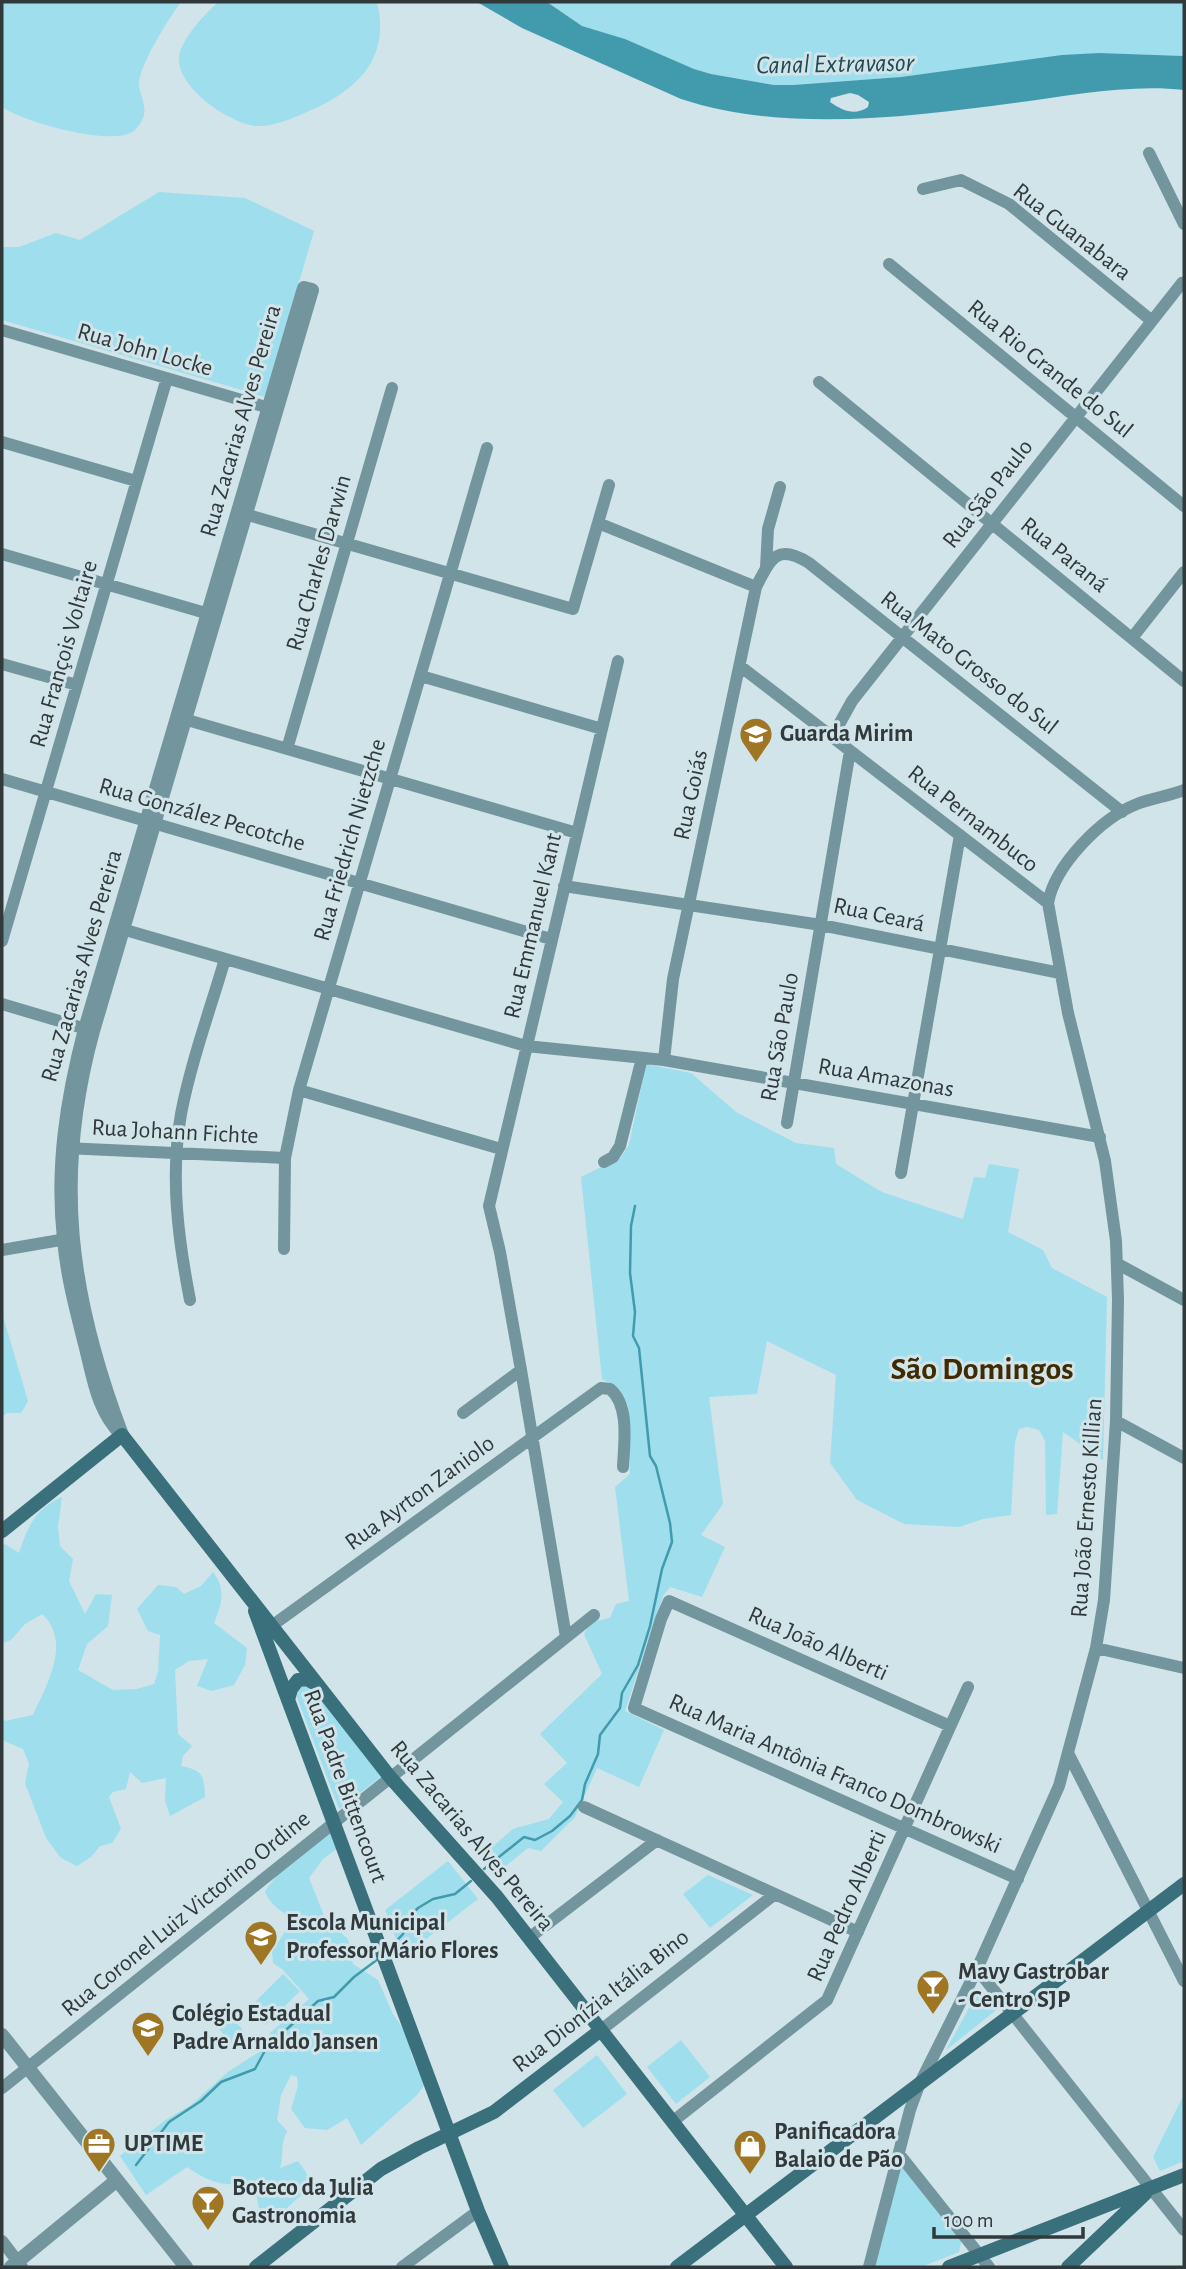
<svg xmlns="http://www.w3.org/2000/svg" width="1186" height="2269" font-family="'Alegreya Sans',sans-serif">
  <rect width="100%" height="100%" fill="#d0e4e9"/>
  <!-- green -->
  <path fill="#9fdeed" d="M2 2H181C169 18 140 64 139 83 139 96 149 107 142 120 141 123 135 131 132 132 108 146 24 122 2 107Z
    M218 2H377C391 60 356 91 307 112 291 119 273 127 255 126 229 123 178 88 179 59 179 41 205 14 218 2Z
    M547 2H1184V56L1099 53 901 77 793 85H774L711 74 694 69 625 39 582 26Z
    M159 192 245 198 314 231 265 397 2 320V247H19L56 233 80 240Z
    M646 1064 691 1073 736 1112 796 1143 834 1148 836 1164 882 1192 963 1219 974 1177 985 1178 989 1164 1019 1169 1008 1232 1043 1250 1052 1268 1107 1297 1103 1460 1063 1432 1057 1514 1046 1515 1045 1441 1039 1430 1027 1427 1019 1429 1015 1442 1011 1515 983 1519 959 1527 904 1524 857 1500 830 1463 836 1375 767 1341 757 1394 709 1397 723 1504 701 1535 725 1547 702 1597 670 1587 663 1596 625 1711 664 1730 639 1787 597 1768 575 1817 541 1851 528 1848 496 1874 482 1856 513 1829 549 1819 563 1802 544 1784 567 1763 540 1734 602 1674 584 1634 591 1622 610 1618 616 1604 629 1601 615 1487 630 1474 628 1405 620 1390 602 1379 581 1177 621 1157 629 1145Z
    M2 1313 28 1401 21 1413H7L2 1417Z
    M62 1497 58 1527 60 1546 73 1559 69 1581 85 1614 96 1594 112 1595 108 1626 87 1644 78 1670 113 1690 137 1689 154 1684 158 1672 160 1635 148 1631 137 1609 158 1585 176 1587 184 1594 201 1586 213 1572C226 1589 222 1604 214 1623L247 1648 245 1665 234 1685 212 1691 197 1686 208 1659 189 1661 175 1670 178 1734 192 1746 183 1756 181 1766C203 1770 204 1776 205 1797L170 1816 165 1800 166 1778 142 1783 130 1772 126 1789 113 1792 109 1797 121 1829 112 1843 100 1846 91 1857 77 1866 61 1858 46 1838 25 1783 29 1764 23 1749 2 1740V1718L5 1721 33 1715C47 1685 72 1641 42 1614L25 1624 11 1640 2 1643V1546L5 1544 19 1553C28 1526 35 1509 62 1497Z
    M300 1684 310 1685 383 1775 339 1809 295 1692Z
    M331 1829 342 1845 323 1859 309 1878 325 1918 348 1939 353 1964 378 1980 393 2014 408 2036 411 2055 425 2084 417 2095 361 2145 347 2118 327 2130 305 2128 291 2109 298 2086 297 2077 291 2075 281 2095 277 2120 287 2131C280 2144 284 2154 280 2168L298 2161 307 2174V2190L272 2221 259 2208 255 2189H243C236 2183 229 2185 220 2183 207 2180 197 2174 187 2167L146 2195 120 2156 164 2121 191 2105 229 2071 259 2052 270 2033 309 1999 282 1969 273 1963 272 1952 291 1922C281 1907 272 1909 265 1891L278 1874Z
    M448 1861 478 1899 403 1957 385 1910Z
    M708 1875 753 1895 710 1928 683 1894Z
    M283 1974 300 1991 266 2025 249 2008Z
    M980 1988 999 2008 946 2050Z
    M225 2008 245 2033 232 2045 211 2019Z
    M681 2040 710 2077 676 2104 647 2067Z
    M597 2055 627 2094 583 2128 553 2090Z
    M1184 2094V2161L1160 2171 1153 2157Z
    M900 2165 962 2238 959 2252 921 2267H874Z"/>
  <!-- water -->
  <path fill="#429bad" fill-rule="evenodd" d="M477 2H547L582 26 625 39 694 69 711 74 774 85H793L901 77 1062 55 1099 53 1184 56V90C1127 84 1071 96 1014 103 909 117 784 133 681 99L522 28ZM850 93 858 95 869 102 868 107C855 116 843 111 830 102L831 98Z"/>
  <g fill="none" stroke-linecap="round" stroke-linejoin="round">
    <!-- stream -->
    <path stroke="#429bad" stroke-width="2.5" d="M484 1869 524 1837 535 1840 552 1831 570 1816 582 1800 585 1784 598 1754 600 1735 620 1708 622 1693 638 1665 650 1626 662 1569 672 1542 670 1523 656 1466 650 1456 639 1348 633 1336 635 1312 630 1273 631 1226 635 1206
      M388 1950 403 1934 410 1916 418 1908 433 1899 455 1894 471 1881
      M136 2165 169 2122 201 2101 221 2082 255 2069 268 2045 288 2028 318 2001 334 1997 354 1977 378 1959"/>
    <!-- minor -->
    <path stroke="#73959d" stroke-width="12" d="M1149 153 1184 224
      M923 189 961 180 1009 204 1152 321
      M889 264 1184 506
      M2 330 276 410
      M819 382 1184 681
      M2 442 136 481
      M238 512 573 609 609 485
      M598 523 756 587
      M2 554 216 616
      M766 568 768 529 780 487
      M1132 638 1184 572
      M2 664 77 685
      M740 666 1048 903
      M421 676 602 729
      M177 717 577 833
      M836 740V730L852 701 1182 283 1184 284
      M287 749 392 388
      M2 779 551 939
      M564 886 821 925 1060 973
      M115 927 526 1046 664 1060 1100 1137
      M2 941 167 378
      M2 1004 93 1031
      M664 1060 673 979 756 587C771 558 777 543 809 563L1122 812
      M299 1090 501 1149
      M787 1123 850 751
      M65 1148 285 1158
      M604 1162 613 1157 620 1146 642 1058
      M901 1173 960 835
      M284 1249 285 1158 299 1090 487 448
      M2 1250 72 1238
      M1118 1264 1184 1300
      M190 1300C178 1238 170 1177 181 1114 191 1062 210 1010 225 959
      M463 1413 521 1370
      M1116 1421 1184 1458
      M266 1630 601 1388 610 1389C630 1405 624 1444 623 1467
      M566 1637 521 1370 500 1252 489 1206 618 661
      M1096 1648 1184 1668
      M950 1726 669 1601 661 1619 634 1708 1018 1879
      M1069 1755 1184 1981
      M584 1807 858 1932
      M529 1938 657 1840
      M977 1969 1184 2230
      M601 2030 775 1894
      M2 2088 594 1615
      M672 2122 827 2000 968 1687
      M899 2154 989 2267
      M2 2241 22 2267
      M402 2267 478 2211
      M869 2267 910 2110 919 2085 977 1969 1059 1786 1096 1648 1104 1600 1116 1421 1118 1299 1116 1241 1105 1161 1068 1013 1048 903C1055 865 1101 818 1137 804 1152 798 1169 796 1184 790"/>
    <!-- tertiary -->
    <path stroke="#73959d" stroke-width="14" d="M304 288 312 290 93 1031C53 1177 69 1295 122 1435 98 1411 94 1380 86 1348 77 1312 67 1276 64 1239 56 1167 67 1098 85 1029Z
      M2 2035 186 2267
      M11 2267 117 2180"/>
    <!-- secondary -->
    <path stroke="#3a707c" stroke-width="14" d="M2 1531 122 1435 390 1777 497 1897 786 2267
      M255 1611 478 2211 502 2267
      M288 1700 291 1689 298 1680 307 1679 318 1685
      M256 2267 381 2169 419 2148 494 2112 601 2030
      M677 2267 1184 1884
      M949 2267 1184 2175
      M1068 2267 1145 2194"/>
  </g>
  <!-- icons -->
  <defs>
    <symbol id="school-pin" viewBox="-11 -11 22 30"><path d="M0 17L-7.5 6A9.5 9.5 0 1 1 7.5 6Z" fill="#9f7624" stroke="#d0e4e9"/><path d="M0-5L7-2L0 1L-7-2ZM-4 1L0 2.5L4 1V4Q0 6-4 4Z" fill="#fff"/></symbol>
    <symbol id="bar-pin" viewBox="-11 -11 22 30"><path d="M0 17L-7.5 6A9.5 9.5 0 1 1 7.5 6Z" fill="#9f7624" stroke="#d0e4e9"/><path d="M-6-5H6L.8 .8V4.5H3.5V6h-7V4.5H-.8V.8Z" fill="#fff"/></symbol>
    <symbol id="office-pin" viewBox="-11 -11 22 30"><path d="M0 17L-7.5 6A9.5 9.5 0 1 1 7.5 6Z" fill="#9f7624" stroke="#d0e4e9"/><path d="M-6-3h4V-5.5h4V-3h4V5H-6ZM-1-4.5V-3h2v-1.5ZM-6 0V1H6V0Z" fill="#fff"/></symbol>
    <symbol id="shop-pin" viewBox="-11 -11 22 30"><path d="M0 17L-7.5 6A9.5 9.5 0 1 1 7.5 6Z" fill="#9f7624" stroke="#d0e4e9"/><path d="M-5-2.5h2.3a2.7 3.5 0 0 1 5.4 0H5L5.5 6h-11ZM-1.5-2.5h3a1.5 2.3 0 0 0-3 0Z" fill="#fff"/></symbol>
  </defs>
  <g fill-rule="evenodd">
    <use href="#school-pin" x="737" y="715" width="38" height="52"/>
    <use href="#school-pin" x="242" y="1918" width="38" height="52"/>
    <use href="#bar-pin" x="914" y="1967" width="38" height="52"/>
    <use href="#school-pin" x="129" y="2009" width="38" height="52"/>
    <use href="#office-pin" x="80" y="2125" width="38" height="52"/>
    <use href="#shop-pin" x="731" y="2127" width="38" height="52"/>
    <use href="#bar-pin" x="189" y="2183" width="38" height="52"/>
  </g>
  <g text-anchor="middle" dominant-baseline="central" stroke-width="6" stroke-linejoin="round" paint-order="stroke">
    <!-- street labels -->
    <g font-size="24" fill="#31393b" stroke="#d0e4e9">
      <text transform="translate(1072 232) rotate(38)">Rua Guanabara</text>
      <text transform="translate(145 350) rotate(16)">Rua John Locke</text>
      <text transform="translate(1050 369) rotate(39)">Rua Rio Grande do Sul</text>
      <text transform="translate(241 421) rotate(-74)">Rua Zacarias Alves Pereira</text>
      <text transform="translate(988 494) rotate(-52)">Rua São Paulo</text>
      <text transform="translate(1064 555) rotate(39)">Rua Paraná</text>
      <text transform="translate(319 563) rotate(-74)">Rua Charles Darwin</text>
      <text transform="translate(64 654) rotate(-74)">Rua François Voltaire</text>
      <text transform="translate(969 663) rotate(38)">Rua Mato Grosso do Sul</text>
      <text transform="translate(691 795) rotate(-78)">Rua Goiás</text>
      <text transform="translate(202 815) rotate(16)">Rua González Pecotche</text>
      <text transform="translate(973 819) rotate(38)">Rua Pernambuco</text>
      <text transform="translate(350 840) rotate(-74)">Rua Friedrich Nietzche</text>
      <text transform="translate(879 915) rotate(12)">Rua Ceará</text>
      <text transform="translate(533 926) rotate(-77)">Rua Emmanuel Kant</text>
      <text transform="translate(82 966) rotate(-74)">Rua Zacarias Alves Pereira</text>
      <text transform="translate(780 1037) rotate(-80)">Rua São Paulo</text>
      <text transform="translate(886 1078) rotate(10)">Rua Amazonas</text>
      <text transform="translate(175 1132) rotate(3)">Rua Johann Fichte</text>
      <text transform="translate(420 1493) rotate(-36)">Rua Ayrton Zaniolo</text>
      <text transform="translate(1087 1508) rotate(-86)">Rua João Ernesto Killian</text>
      <text transform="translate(818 1644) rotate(24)">Rua João Alberti</text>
      <text transform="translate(835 1774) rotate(24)">Rua Maria Antônia Franco Dombrowski</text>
      <text transform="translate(345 1786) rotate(70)">Rua Padre Bittencourt</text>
      <text transform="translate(472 1836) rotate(50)">Rua Zacarias Alves Pereira</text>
      <text transform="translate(847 1906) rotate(-66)">Rua Pedro Alberti</text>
      <text transform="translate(186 1914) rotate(-39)">Rua Coronel Luiz Victorino Ordine</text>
      <text transform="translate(601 2001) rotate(-38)">Rua Dionízia Itália Bino</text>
    </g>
    <!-- poi labels -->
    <g font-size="24" font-weight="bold" fill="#31393b" stroke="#d0e4e9" text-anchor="start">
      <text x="780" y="734">Guarda Mirim</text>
      <text x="286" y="1923">Escola Municipal<tspan x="286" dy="28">Professor Mário Flores</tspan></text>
      <text x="958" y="1972">Mavy Gastrobar<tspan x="958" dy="28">- Centro SJP</tspan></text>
      <text x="172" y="2014">Colégio Estadual<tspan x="172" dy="28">Padre Arnaldo Jansen</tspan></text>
      <text x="774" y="2132">Panificadora<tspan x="774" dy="28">Balaio de Pão</tspan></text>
      <text x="124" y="2144">UPTIME</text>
      <text x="232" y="2188">Boteco da Julia<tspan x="232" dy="28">Gastronomia</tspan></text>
    </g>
    <!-- water labels -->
    <g font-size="26" font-style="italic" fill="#214952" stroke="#d0e4e9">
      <text transform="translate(835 64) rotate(-1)">Canal Extravasor</text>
    </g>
    <!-- district labels -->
    <g font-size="32" font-weight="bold" fill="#3f2b03" stroke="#d0e4e9">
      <text x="982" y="1369">São Domingos</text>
    </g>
  </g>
  <!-- border -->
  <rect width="1186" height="2269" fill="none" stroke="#31393b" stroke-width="7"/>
  <!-- scale -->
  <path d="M934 2227v10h149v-10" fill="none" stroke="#31393b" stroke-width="3.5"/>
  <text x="944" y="2227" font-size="21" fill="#31393b" stroke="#d0e4e9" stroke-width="5" paint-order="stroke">100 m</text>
</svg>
